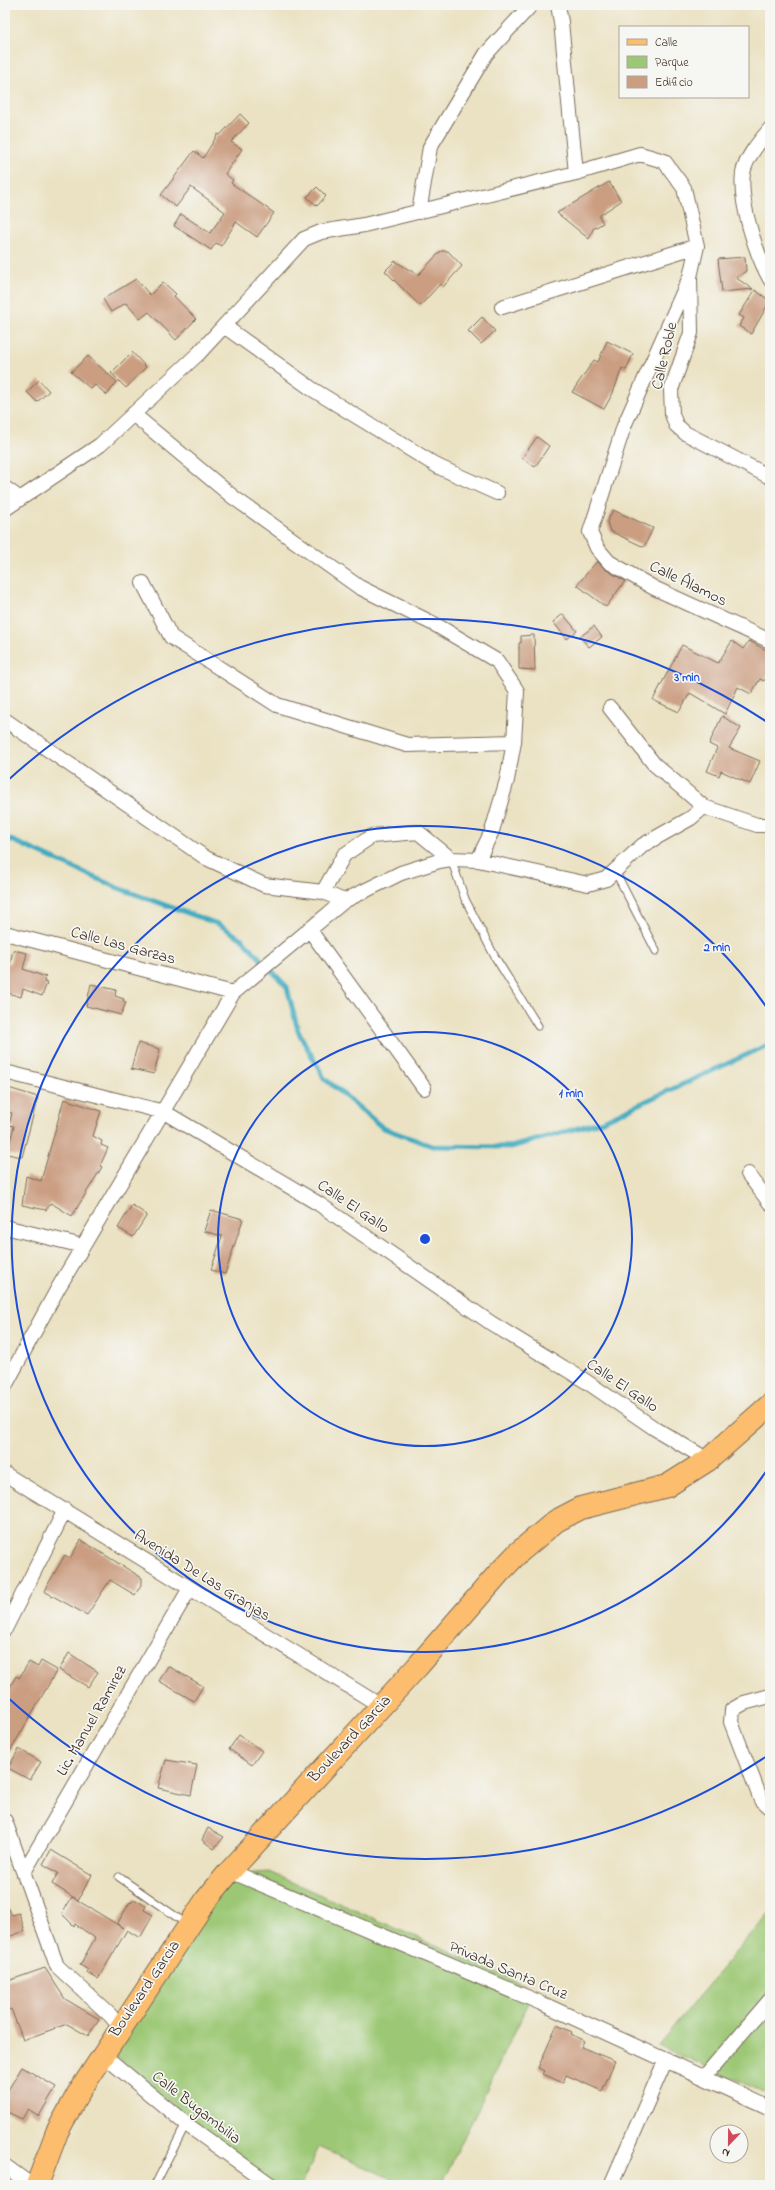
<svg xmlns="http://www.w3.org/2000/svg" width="775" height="2190" font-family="'Indie Flower',sans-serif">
  <rect width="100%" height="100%" fill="#f6f6f2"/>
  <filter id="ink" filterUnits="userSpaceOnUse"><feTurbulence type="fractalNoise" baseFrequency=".025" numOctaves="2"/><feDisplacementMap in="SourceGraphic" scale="8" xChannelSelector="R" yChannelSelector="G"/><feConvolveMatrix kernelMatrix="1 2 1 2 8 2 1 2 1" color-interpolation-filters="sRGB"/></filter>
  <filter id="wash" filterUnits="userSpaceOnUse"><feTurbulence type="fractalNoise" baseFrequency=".012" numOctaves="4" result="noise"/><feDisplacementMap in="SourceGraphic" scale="16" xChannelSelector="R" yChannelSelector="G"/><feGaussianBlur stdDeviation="0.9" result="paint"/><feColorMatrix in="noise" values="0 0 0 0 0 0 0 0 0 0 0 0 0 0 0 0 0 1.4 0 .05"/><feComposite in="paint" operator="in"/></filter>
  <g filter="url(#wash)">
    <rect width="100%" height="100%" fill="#ebe2c3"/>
    <!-- green -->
    <path fill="#9cc875" stroke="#6c794a" d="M269 1872 535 1990 441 2185H405L319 2147 301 2185H274L213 2140 100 2043 213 1876Z
      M770 1911V2095L658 2045Z"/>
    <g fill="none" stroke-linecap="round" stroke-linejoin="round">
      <!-- stream -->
      <path stroke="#41abc0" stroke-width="5" d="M5 837 118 888 218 924 242 939 287 987 298 1031 324 1078 383 1128 432 1146 511 1147 603 1121 770 1044"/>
    </g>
    <g id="blocks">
      <!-- building -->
      <path fill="#cb9e82" d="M240 114 249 123 231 142 242 149 225 174 233 180 231 183 274 213 257 237 236 222 221 246 216 243 211 250 174 226 181 214 210 233 225 212 191 187 176 207 161 195 194 151 203 158 218 134 220 135Z
        M609 182 621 201 600 215V218L603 223 593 229 589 239 557 213Z
        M317 187 326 196 317 206 307 197Z
        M441 251H448L462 266 443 287 440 284 420 306 385 271 395 261 418 275Z
        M745 257 746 271 736 278 753 289 722 292 718 259Z
        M136 279 150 295 163 282 176 294 174 296 196 319 176 340 149 312 140 319 126 303 111 312 103 299Z
        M755 290 770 301 751 334 739 326 744 318 739 315Z
        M482 317 495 331 481 344 468 331Z
        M607 341 633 354 626 370 622 368 613 393 604 409 572 392 594 360 598 362Z
        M132 352 146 367 126 388 111 373Z
        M88 356 117 382 107 395 95 385 91 389 71 372Z
        M39 380 49 391 37 402 27 392Z
        M537 437 549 446 535 467 522 458Z
        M613 510 653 528 644 547 610 531 607 522Z
        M597 561 605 569 625 581 606 607 577 585Z
        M563 614 577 631 567 639 553 622Z
        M594 626 602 637 589 647 580 637Z
        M534 635 535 670 519 669V643H521V636Z
        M732 641 743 649 749 641 770 652V671L764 681 760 679 751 694 738 687 725 714 690 693 679 712 653 700 682 645 718 663Z
        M722 716 741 728 729 748 760 761 750 784 721 771 719 776 707 771 717 748 709 744Z
        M13 950 27 953 23 969 46 977 44 982 47 983 42 996 23 989 21 997 5 992V962L10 964Z
        M91 984 116 990 115 996 124 999 123 1001 126 1002 121 1015 86 1006Z
        M138 1043 160 1049 154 1074 131 1069Z
        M5 1087 38 1097 22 1157 7 1154 14 1126 9 1125 12 1113 5 1111Z
        M64 1099 101 1111 93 1136 102 1141 101 1145 108 1148 100 1166 102 1167 72 1216 51 1203 46 1210 22 1205 26 1176 41 1181Z
        M132 1205 147 1215 133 1237 118 1228Z
        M211 1210 243 1219 225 1274 211 1270 222 1236 204 1231Z
        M81 1540 142 1578V1583L135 1595 110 1580 87 1615 44 1591 65 1555 70 1558Z
        M69 1653 98 1672 88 1687 59 1670Z
        M41 1661 57 1670 5 1760V1696L16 1676 19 1678 29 1662 38 1667Z
        M168 1666 203 1686 194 1701 159 1681Z
        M239 1735 262 1751 252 1765 229 1749Z
        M19 1749 41 1762 30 1780 8 1768Z
        M166 1760 197 1765 191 1795 158 1788Z
        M208 1828 224 1837 214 1849 202 1840Z
        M51 1850 92 1875 78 1900 52 1884 58 1873 43 1864Z
        M72 1897 123 1928 117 1924 130 1902 131 1903 134 1899 146 1906 144 1910 153 1915 140 1938 127 1930 98 1979 87 1973 88 1970 80 1965 95 1938 75 1924 74 1926 62 1914Z
        M5 1904 12 1915 19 1913 25 1931 5 1938Z
        M45 1968 65 1999 99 2019 88 2036 67 2024 23 2040 11 2009 5 2011V1982Z
        M557 2025 572 2032 571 2034 584 2041 581 2047 615 2061 602 2091 566 2075 563 2083 543 2074 545 2071 538 2068Z
        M22 2067 56 2087 39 2116 28 2109 22 2119 5 2111V2095Z"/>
    </g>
  </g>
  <g filter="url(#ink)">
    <use href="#blocks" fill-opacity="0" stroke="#796a58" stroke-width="1"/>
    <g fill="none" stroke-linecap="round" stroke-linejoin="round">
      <defs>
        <path id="service" d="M451 859 465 899 495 957 538 1026
          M615 871 656 951
          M119 1877 188 1925
          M155 2185 186 2124"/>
        <path id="minor" d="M558 5 561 22 576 173
          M770 129C760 141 746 157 743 173 739 202 756 254 770 279
          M419 212 430 147 486 54 531 5
          M689 279 624 426 590 532 597 548 609 562 654 588 770 641
          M502 307 697 246
          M224 326 312 389 439 467 497 493
          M133 414 233 497 359 587 436 625 497 661 517 691 514 742 507 780 492 831 478 860
          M5 488 19 498
          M5 509 100 445 199 353 304 239 321 232 364 225 576 173 640 154 664 161 684 188 697 246 690 277 691 333 671 390 672 414 676 425 685 433 770 477
          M143 583 171 637 277 705 407 745 514 742
          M610 708 654 764 704 807 757 825H770
          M5 720 206 858 264 885 323 892 344 901
          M323 892 344 855 372 836 418 832 451 859
          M309 929 424 1088
          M5 933 233 993
          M5 1072 164 1112 319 1204 491 1323 587 1382 654 1428 708 1460
          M748 1174 770 1203
          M5 1227 83 1246
          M5 1386 57 1290 233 993 344 901 401 873 439 861 451 859 478 860 588 884 606 879 643 845 691 818 704 807
          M5 1474 381 1706
          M5 1629 65 1510
          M770 1696 744 1703 732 1710 731 1722 761 1800 770 1808
          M5 1821 57 1966 110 2015 120 2027
          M230 1871 541 2003 770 2108
          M24 1872 190 1588
          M102 2054 186 2124 271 2185
          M704 2077 770 2000
          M5 2166 31 2185
          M611 2185 666 2059"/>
        <path id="primary" d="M37 2185 57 2132 79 2092 206 1900 230 1871 417 1667 498 1574 518 1553 556 1521 581 1508 667 1486 708 1460 770 1405"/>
      </defs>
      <!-- service casing -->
      <use href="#service" stroke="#796a58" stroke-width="9"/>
      <!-- minor casing -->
      <use href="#minor" stroke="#796a58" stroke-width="16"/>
      <!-- primary casing -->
      <use href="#primary" stroke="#796a58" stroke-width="24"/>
      <!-- service -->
      <use href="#service" stroke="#fff" stroke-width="7"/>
      <!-- minor -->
      <use href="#minor" stroke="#fff" stroke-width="14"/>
      <!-- primary -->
      <use href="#primary" stroke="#fcbd6e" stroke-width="22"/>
    </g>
  </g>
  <!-- distance rings -->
  <g fill="none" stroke="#1d4ed8" stroke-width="2">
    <circle cx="425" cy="1239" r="207"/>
    <path d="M769 1467A413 413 0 1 1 769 1011"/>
    <path d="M767 1756A620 620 0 0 1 6 1696M6 782A620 620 0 0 1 767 722"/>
  </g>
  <g text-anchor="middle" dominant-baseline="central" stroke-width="3.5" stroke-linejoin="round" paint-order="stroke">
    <!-- street labels -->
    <g font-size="16" fill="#3b2a1e" stroke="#f6f6f2">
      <text transform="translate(665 356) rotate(-77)">Calle Roble</text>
      <text transform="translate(688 584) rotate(26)">Calle Álamos</text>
      <text transform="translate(123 946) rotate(15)">Calle Las Garzas</text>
      <text transform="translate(353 1207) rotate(34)">Calle El Gallo</text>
      <text transform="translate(622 1386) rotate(34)">Calle El Gallo</text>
      <text transform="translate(202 1576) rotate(32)">Avenida De Las Granjas</text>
      <text transform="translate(92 1721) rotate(-60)">Lic. Manuel Ramirez</text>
      <text transform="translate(350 1739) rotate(-47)">Boulevard Garcia</text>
      <text transform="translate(508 1971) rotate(23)">Privada Santa Cruz</text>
      <text transform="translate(145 1989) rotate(-56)">Boulevard Garcia</text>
      <text transform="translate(196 2108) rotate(38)">Calle Bugambilia</text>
    </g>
  </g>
  <circle cx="425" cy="1239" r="6" fill="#1d4ed8" stroke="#f6f6f2" stroke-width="2"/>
  <g font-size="12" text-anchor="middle" font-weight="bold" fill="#1d4ed8" stroke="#f6f6f2" stroke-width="3.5" stroke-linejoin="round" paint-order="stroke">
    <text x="687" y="681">3 min</text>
    <text x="717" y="951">2 min</text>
    <text x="571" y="1097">1 min</text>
  </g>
  <!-- margin -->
  <rect width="775" height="2190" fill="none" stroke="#f6f6f2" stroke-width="20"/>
  <!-- legend -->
  <rect x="619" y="26" width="130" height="72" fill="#f6f6f2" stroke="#aba49d"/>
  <rect x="627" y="39" width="20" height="6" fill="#fcbd6e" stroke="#aba49d"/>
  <text x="655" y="46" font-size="12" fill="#3b2a1e">Calle</text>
  <rect x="627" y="56" width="20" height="12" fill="#9cc875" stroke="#aba49d"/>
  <text x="655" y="66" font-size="12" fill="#3b2a1e">Parque</text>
  <rect x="627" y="76" width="20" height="12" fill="#cb9e82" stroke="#aba49d"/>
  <text x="655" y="86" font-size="12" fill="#3b2a1e">Edificio</text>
  <!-- north arrow -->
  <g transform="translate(729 2144) rotate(202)"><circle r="19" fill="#f6f6f2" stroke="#aba49d"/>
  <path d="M0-3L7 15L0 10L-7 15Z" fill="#d1495b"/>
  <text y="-6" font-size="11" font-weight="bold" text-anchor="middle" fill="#3b2a1e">N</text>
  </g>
</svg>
